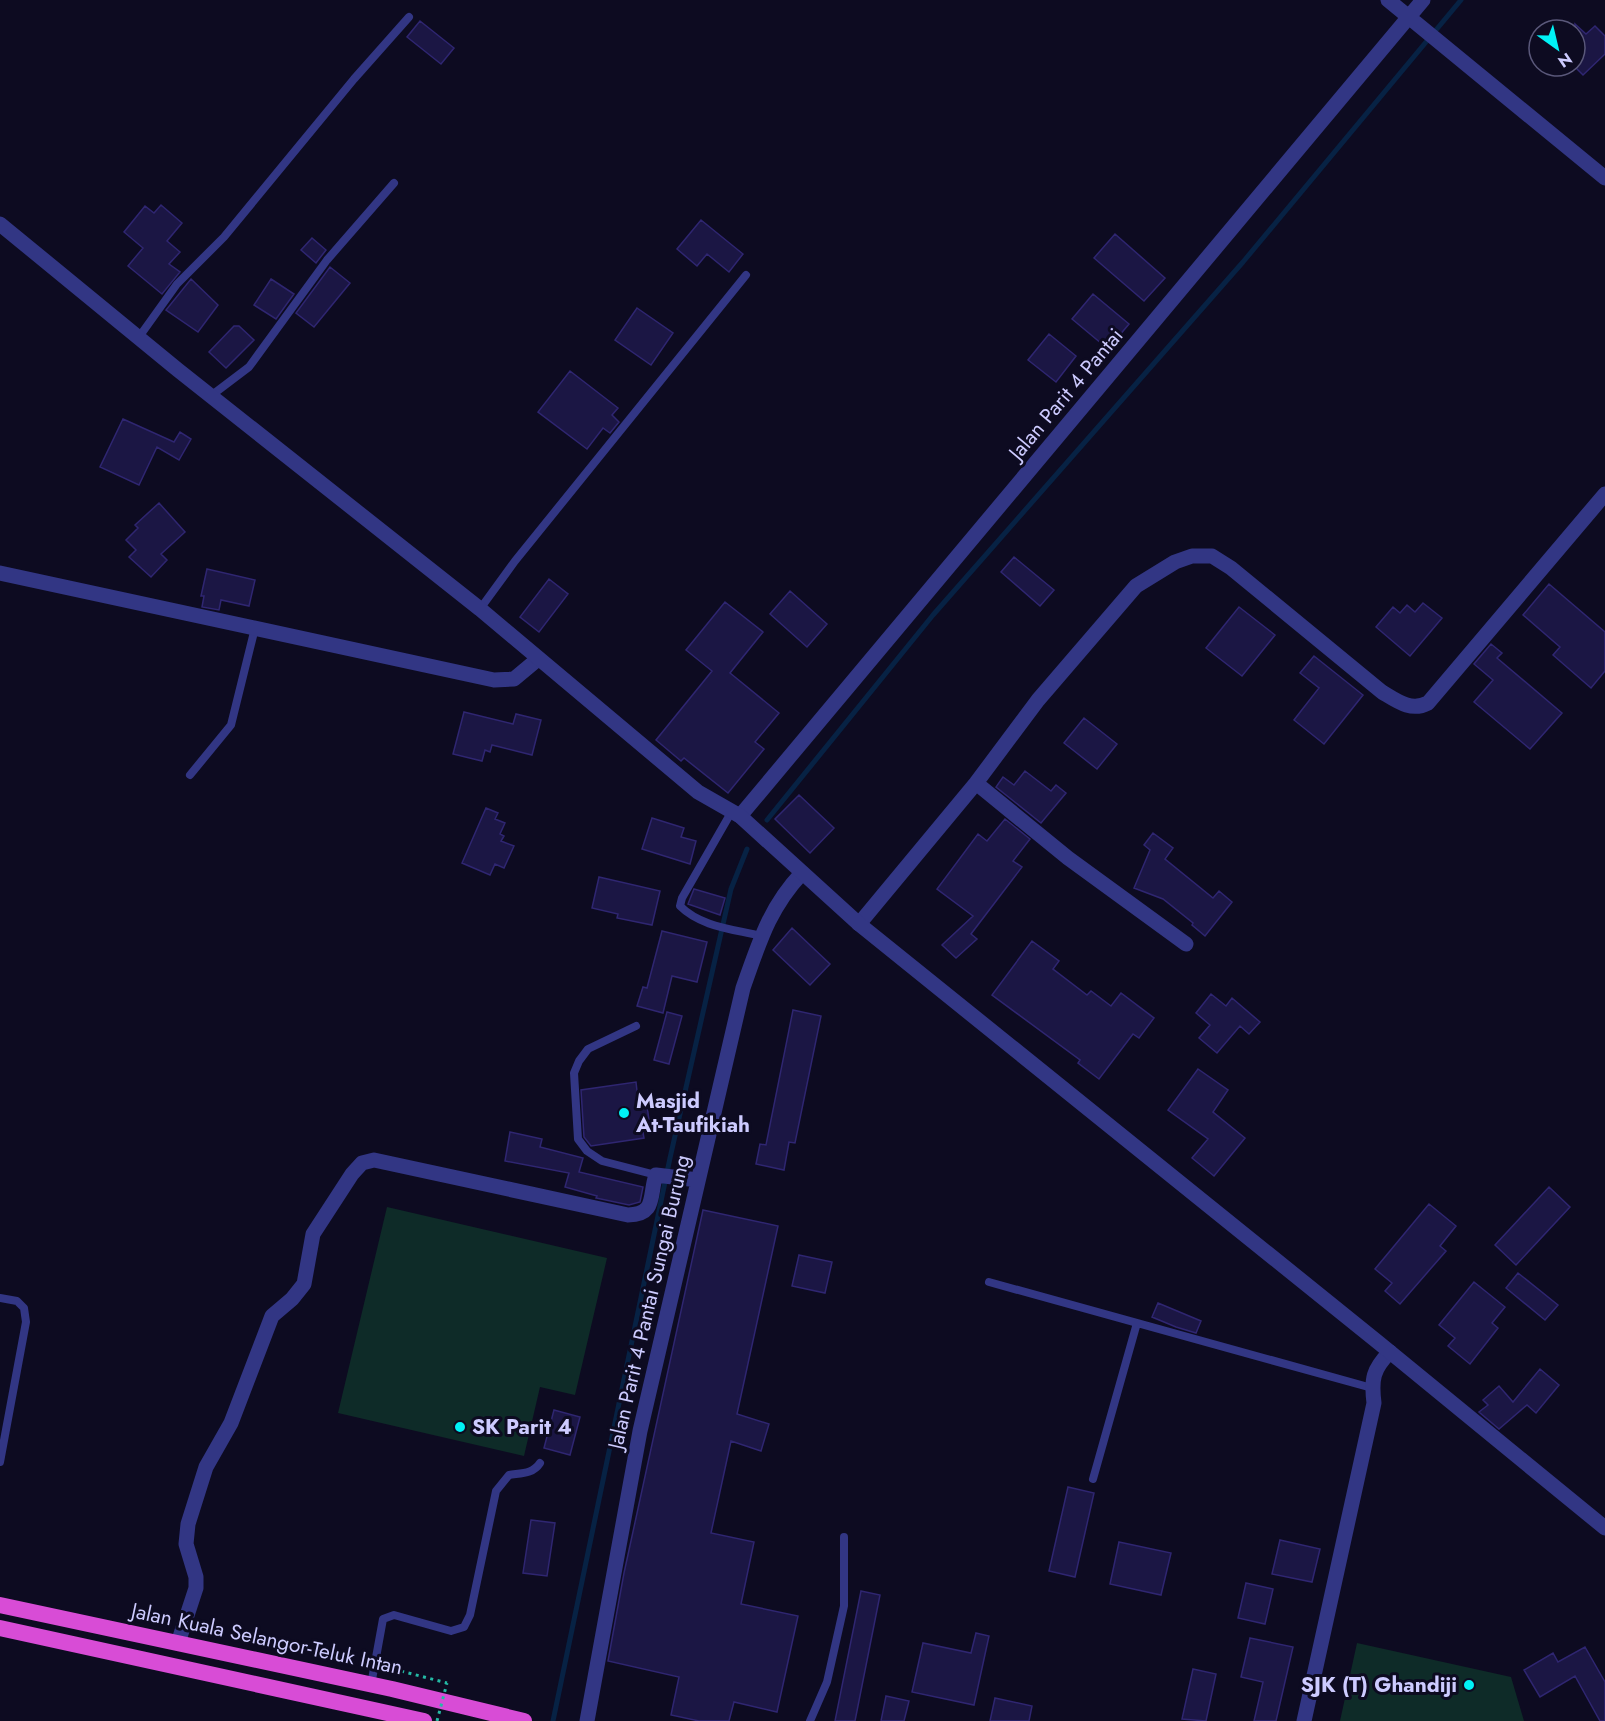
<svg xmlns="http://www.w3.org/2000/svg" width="1605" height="1721" font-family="Jost,sans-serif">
  <rect width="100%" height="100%" fill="#0d0b21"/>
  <!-- green -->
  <path fill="#0e2b28" d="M387 1207 607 1258 575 1395 540 1387 524 1456 338 1413Z
    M1357 1643 1511 1677 1524 1721H1340Z"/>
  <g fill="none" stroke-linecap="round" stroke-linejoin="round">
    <!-- stream -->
    <path stroke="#072244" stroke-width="5" d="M767 820 933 615 1243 262 1461 0
      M553 1721 670 1158 731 889 747 849"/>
  </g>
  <!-- building -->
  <path fill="#1b1644" stroke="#2f2671" stroke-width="1.5" d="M420 21 454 48 441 64 407 37Z
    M1575 24 1586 34 1595 26 1605 36V54L1583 75 1575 67Z
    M161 205 182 223 167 241 180 252 169 264 180 272 162 294 128 266 143 248 124 232 145 206 154 213Z
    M701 220 743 254 729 272 707 254 697 266 677 249Z
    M1115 234 1165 278 1144 301 1094 258Z
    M312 238 326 250 316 263 301 250Z
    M330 267 350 283 314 327 296 313Z
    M191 279 218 305 198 332 166 310Z
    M271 279 294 294 276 319 254 305Z
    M1093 294 1129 324 1108 349 1072 319Z
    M637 308 673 333 651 365 615 340Z
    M234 326H239L254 340 226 368 209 352Z
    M1049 334 1076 356 1056 382 1028 360Z
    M570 371 618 408 612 415 619 422 610 433 603 428 587 449 538 412Z
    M123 419 174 442 180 432 191 439 179 460 157 447 139 485 100 467Z
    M159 503 185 532 161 554 167 560 151 577 129 557 136 550 126 540 138 528 135 525Z
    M1014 557 1054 590 1040 606 1001 572Z
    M207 569 255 580 249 606 221 600 219 610 202 607 204 596H201Z
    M549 579 568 594 539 632 520 617Z
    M1549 584 1605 632V671L1591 688 1553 655 1560 647 1523 615Z
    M790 591 827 624 807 647 770 614Z
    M725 602 763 632 730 673 779 713 755 742 764 749 728 793 684 758 681 761 656 740 712 671 686 650Z
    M1423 603 1442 618 1410 656 1376 627 1393 607 1400 613 1407 605 1415 612Z
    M1239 607 1275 635 1242 676 1206 648Z
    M1491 644 1502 653 1497 658 1562 713 1530 749 1474 702 1493 680 1474 664Z
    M1314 656 1363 695 1324 744 1294 720 1319 688 1300 673Z
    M464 712 513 724 516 714 541 720 532 755 492 745 490 752 485 750 482 761 453 754Z
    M1084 718 1117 744 1097 769 1064 743Z
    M1025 771 1051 791 1056 785 1066 793 1041 823 996 787 1003 777 1014 785Z
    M799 795 834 828 810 853 775 819Z
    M486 808 498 813 495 819 505 823 500 834 504 836 501 841 514 846 504 868 495 864 490 875 462 863Z
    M652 818 684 828 681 837 696 841 690 864 642 849Z
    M1005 819 1030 839 1013 861 1022 867 971 934 977 939 956 958 942 945 973 916 937 889 978 834 987 841Z
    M1153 833 1173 848 1165 859 1213 898 1219 891 1232 902 1205 936 1192 925 1193 923 1163 899 1134 888 1150 850 1144 845Z
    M599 877 660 891 652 925 617 918 618 914 592 908Z
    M694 889 725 898 720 915 688 904Z
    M792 928 830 964 810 985 773 950Z
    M662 931 707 942 697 982 672 976 663 1013 637 1006 643 987 647 988Z
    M1032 941 1059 961 1053 969 1087 995 1091 991 1111 1006 1121 993 1154 1018 1139 1038 1133 1034 1099 1079 1078 1063 1080 1060 992 995Z
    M1211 994 1226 1006 1232 998 1260 1022 1249 1034 1240 1026 1217 1053 1199 1038 1210 1025 1196 1013Z
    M793 1010 821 1016 795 1143 789 1142 784 1170 756 1164 760 1144 766 1145Z
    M667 1012 682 1016 669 1064 654 1060Z
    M1198 1069 1228 1090 1213 1112 1245 1138 1214 1176 1192 1158 1208 1139 1168 1110Z
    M636 1082 638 1100 646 1099 649 1120 641 1121 644 1138 591 1146 584 1137 581 1090Z
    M510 1132 542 1139 540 1147 583 1158 579 1172 643 1187 640 1202 629 1205 596 1198 597 1196 565 1187 569 1173 505 1161Z
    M1549 1187 1570 1207 1516 1265 1495 1245Z
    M1429 1204 1456 1226 1440 1246 1446 1251 1400 1304 1385 1291 1392 1283 1375 1269Z
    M703 1210 778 1226 737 1414 769 1424 761 1451 731 1441 711 1533 754 1542 741 1604 798 1616 777 1712 734 1702 729 1721H699L671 1715 679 1677 608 1661 624 1573Z
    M799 1255 832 1262 825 1293 792 1286Z
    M1518 1273 1558 1305 1545 1320 1506 1288Z
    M1474 1282 1505 1307 1492 1323 1498 1328 1470 1364 1448 1346 1455 1338 1439 1325Z
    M1158 1303 1201 1321 1196 1333 1176 1327 1152 1317Z
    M1540 1369 1559 1385 1536 1413 1527 1405 1499 1429 1479 1412 1488 1405 1483 1400 1499 1386 1513 1402Z
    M554 1410 580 1417 570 1455 544 1448Z
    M1068 1487 1094 1493 1075 1577 1049 1571Z
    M531 1520 555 1523 547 1576 523 1573Z
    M1280 1540 1320 1549 1312 1582 1272 1574Z
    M1119 1542 1171 1553 1161 1595 1110 1584Z
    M1246 1583 1273 1589 1265 1624 1238 1618Z
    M861 1591 880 1595 855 1721H835Z
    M976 1633 989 1636 974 1705 912 1692 923 1643 971 1653Z
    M1250 1638 1293 1647 1276 1721H1254L1263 1682 1241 1677Z
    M1585 1647 1605 1682V1721H1600L1575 1676 1540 1697 1524 1670 1553 1653 1558 1662Z
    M1193 1669 1216 1674 1206 1721 1182 1719Z
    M886 1696 909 1701 904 1721H881Z
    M995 1698 1032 1706 1029 1721H990Z"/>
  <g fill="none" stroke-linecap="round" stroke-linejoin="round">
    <!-- path -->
    <path stroke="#24baa5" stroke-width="3" stroke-dasharray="3 4.5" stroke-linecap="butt" d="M396 1673 397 1670 447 1683"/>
    <!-- service -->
    <path stroke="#323684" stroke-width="8" d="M139 337 177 284 224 237 354 79 409 17
      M212 395 249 367 327 260 394 183
      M480 609 515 561 746 275
      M190 775 231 725 255 628
      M732 811 682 898 680 906C701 927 733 929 761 936
      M636 1026 588 1049 579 1061 574 1073 578 1139 587 1151 602 1161 656 1175
      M989 1282 1372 1388
      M0 1298 17 1301 24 1308 26 1322 0 1462
      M1093 1479 1137 1323
      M371 1685 383 1619 394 1615 451 1631 464 1627 470 1615 496 1491 509 1475C521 1473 533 1474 540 1463
      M810 1721 827 1682 844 1606V1537"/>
    <!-- minor -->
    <path stroke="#323684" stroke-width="15" d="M1388 0 1605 178
      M0 573 494 680 514 679 538 659
      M976 783 1068 858 1186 944
      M740 816 1423 0
      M859 924 976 783 1038 700 1136 586 1175 562 1192 556H1212L1231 568 1382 692C1397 701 1411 712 1428 703L1605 494
      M178 1643 196 1588V1577L186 1544 188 1524 206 1467 231 1423 272 1316 292 1299 304 1284 313 1234 352 1174 362 1163 374 1160 628 1215C657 1215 649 1194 656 1175L698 1180
      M587 1721 640 1431 743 988C759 943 769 908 802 873
      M1304 1721 1374 1403C1371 1379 1373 1369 1390 1352"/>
    <!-- tertiary -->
    <path stroke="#323684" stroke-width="15" d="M0 224 178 370 480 609 698 792 740 816 859 924 1379 1343 1605 1528"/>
    <!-- trunk -->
    <path stroke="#d84cd6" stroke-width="16" d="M0 1605 392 1689 524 1721
      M0 1628 424 1721"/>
    <!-- path-bridge -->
    <path stroke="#24baa5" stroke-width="3" stroke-dasharray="3 4.5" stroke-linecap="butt" d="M437 1721 447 1683"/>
  </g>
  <!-- markers -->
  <g fill="#00f2f6" stroke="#0d0b21" stroke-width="2">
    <circle cx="624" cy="1113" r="6"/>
    <circle cx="460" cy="1427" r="6"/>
    <circle cx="1469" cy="1685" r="6"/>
  </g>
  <g text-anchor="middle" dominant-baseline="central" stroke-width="6" stroke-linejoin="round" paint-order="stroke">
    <!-- street labels -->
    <g font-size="21" fill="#cdcbff" stroke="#0d0b21">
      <text transform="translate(1066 394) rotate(-50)">Jalan Parit 4 Pantai</text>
      <text transform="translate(649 1302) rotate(-77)">Jalan Parit 4 Pantai Sungai Burung</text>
      <text transform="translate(267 1639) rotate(12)">Jalan Kuala Selangor-Teluk Intan</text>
    </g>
    <!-- poi labels -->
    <g font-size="21" font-weight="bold" fill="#cdcbff" stroke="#0d0b21" text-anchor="start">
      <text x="636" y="1101">Masjid<tspan x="636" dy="24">At-Taufikiah</tspan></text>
      <text x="472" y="1427">SK Parit 4</text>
      <text x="1457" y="1685" text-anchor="end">SJK (T) Ghandiji</text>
    </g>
  </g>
  <!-- north arrow -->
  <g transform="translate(1557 48) rotate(146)"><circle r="28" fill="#0d0b21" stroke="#5a587a" stroke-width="1.5"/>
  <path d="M0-4.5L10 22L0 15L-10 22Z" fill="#00f2f6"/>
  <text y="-9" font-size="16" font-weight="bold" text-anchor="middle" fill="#cdcbff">N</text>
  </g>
</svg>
